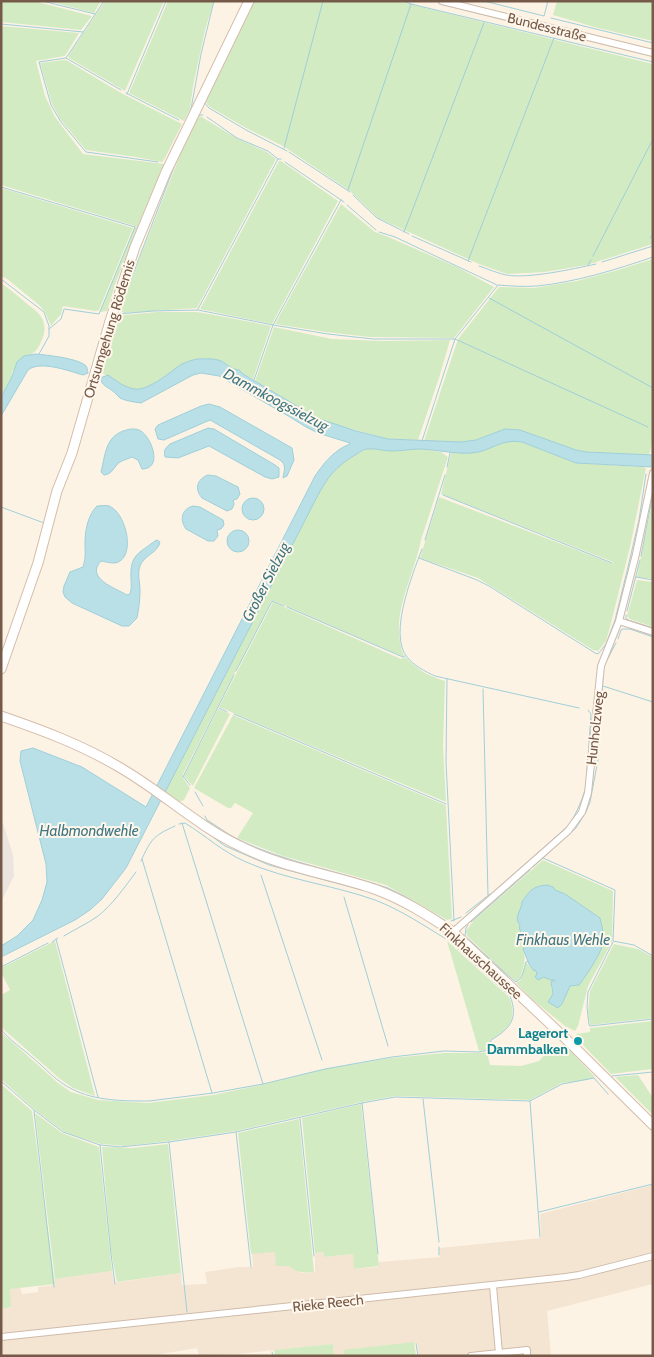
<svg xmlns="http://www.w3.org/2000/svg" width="654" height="1357" font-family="Cabin,sans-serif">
  <rect width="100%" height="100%" fill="#fdf3e5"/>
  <!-- residential -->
  <path fill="#f4e5d3" d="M653 1185V1284L547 1311 551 1356H419L417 1342 343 1351 344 1356H334L333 1344 238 1354 199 1355 197 1348 149 1356H1V1309L11 1307 9 1289 20 1287 22 1294 38 1292V1287L55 1285V1279L112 1271 114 1283 181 1273 182 1285 205 1284 207 1283 205 1272 239 1267H253L252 1253 275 1252 292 1269 302 1273 315 1272V1253L323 1252 324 1257 353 1254 355 1269 378 1267 379 1262 440 1257 439 1248 541 1238 540 1214Z"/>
  <!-- industrial -->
  <path fill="#ece5df" d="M1 817 13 855 14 876 1 902Z"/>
  <!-- green -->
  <path fill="#d3ebc3" d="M1 1H34L92 16 81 30 1 22Z
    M48 1H101L94 13Z
    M105 1H164L125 91 69 58 68 56Z
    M168 1H214L205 30 193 86 190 109 184 121 129 93Z
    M251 1H397L653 64V244L587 265 545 272 507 274 479 264 378 218 350 191 283 146 246 128 210 107 204 100Z
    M557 1H653V41L598 28 553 15Z
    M1 26 79 33 65 56 36 61 45 96 55 117 83 154 164 164 116 282 107 311 100 312 135 226 1 185Z
    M63 60H66L121 93 182 124 164 160 162 162 136 157 86 150 60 119 52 104 40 63Z
    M200 116 238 139 267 152 276 159 197 308 124 313 120 311V309L182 150 198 118Z
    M279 161H281L338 201 272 324 200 309Z
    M1 188 133 228 99 310 96 311 63 306 61 314 51 326 45 312 39 305 6 278 1 277Z
    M341 204 375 232 386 236 457 267 494 287 454 338 369 337 326 332 275 324Z
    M653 259V441L649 455 586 452 576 450 520 430 505 429 476 440 461 442 424 441 458 339 499 287 534 288 577 281 618 270Z
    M1 283C10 289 18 296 26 303 41 314 50 322 41 342 37 351 34 354 24 356L12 372 11 379 4 392 1 391Z
    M158 312H196L209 314 271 326 253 379 242 374 241 372C233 370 228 364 221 361 215 358 204 358 198 359 178 362 153 391 135 390 125 389 107 375 97 370L113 316Z
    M274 327 332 339 383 341 450 340 439 378 418 440 388 439 330 423 317 418 255 381Z
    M514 440 522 442 576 463 642 467 646 468 630 547 610 627 606 641 598 651 593 650 478 578 420 558 439 497 613 564V562L441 494 451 453 479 452 501 443Z
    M371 448 389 451 422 449 441 452 448 457 421 540C414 577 388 618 404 656H402L272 600 182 776 190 788 184 800 179 802 164 793 317 497C327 479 334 467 353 456 359 453 364 449 371 448Z
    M653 498V579L637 577Z
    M637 580 653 582V627L630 619 627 616Z
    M273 602 401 659 405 657C419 670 426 675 445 681L443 746 446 802 219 707Z
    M218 709 230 714 193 786 184 776Z
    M233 715 445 805 446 807 452 919 447 920 386 885 283 856 237 838 253 813 235 803 231 808H228L194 788Z
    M543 860 613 891 612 942 588 986 578 1026 575 1031 565 1026 533 1000 516 983 520 981 526 962 533 970H536L537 974 542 977 555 980 551 988 553 994 548 1002 558 1007 562 1004 570 986 578 985C587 974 603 952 604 938 604 931 601 924 600 918L565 894 555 890 535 889 530 892 527 897 524 899 519 915 517 916 518 923 520 925C520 934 527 941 523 950 527 959 523 970 519 980L516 981 508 975 467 936 466 931 474 920Z
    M55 941 95 1096 73 1088 60 1079 1 1027V995L10 990 1 972V968Z
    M447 941 509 997C518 1019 509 1029 490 1040V1048L487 1050 479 1051Z
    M614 944 638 949 653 957V1018L590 1025 588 1012 590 991Z
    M653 1021V1069L611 1074 584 1046 576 1034 590 1032V1028Z
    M1 1032 58 1083 71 1092 98 1100 148 1103 213 1095 261 1085 325 1069 391 1058 444 1053H479L487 1052 490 1065 521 1066 539 1061 550 1049 565 1045 595 1077 587 1080 562 1083 530 1100 395 1096 362 1102 236 1131 169 1141 125 1146 101 1144 72 1135 63 1131 34 1109 1 1079Z
    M638 1075 653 1098V1115L615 1077Z
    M1 1084 32 1111 55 1284 10 1289 11 1307 1 1309Z
    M361 1104 379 1266 354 1269 353 1254 324 1257 323 1252 315 1253 302 1118Z
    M35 1113 62 1133 99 1147 112 1271 55 1279Z
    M299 1119 314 1272C305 1273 296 1273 289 1266H276L275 1252 251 1254 238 1133Z
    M168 1144 181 1273 117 1282 111 1251 102 1147 132 1148Z
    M414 1342 416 1356H344L343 1350Z
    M333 1344 334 1356H275L274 1350Z"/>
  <!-- water -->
  <path fill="#b9e0e7" stroke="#9fcfd9" d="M35 354C47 355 76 358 85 365 88 368 87 369 88 373L83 375C69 371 40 360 28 370L1 416V397L11 379 17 362 24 356Z
    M197 359C204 359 211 358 218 360 226 362 231 370 239 370L243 374 317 418 356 431 388 439 461 442 476 440 505 429 520 430 576 450 586 452 653 455V467L576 463 522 442C500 438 491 452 471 453 454 454 438 450 421 449 411 449 401 451 391 451 383 451 376 448 368 449 363 449 359 453 355 455 335 467 327 478 317 497L126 868 102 899 90 910 75 920 1 957V946L17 936 33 920 42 900 47 882 46 864 20 761 21 751 33 748 82 767 146 807 315 476C324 463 334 450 350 444V443L318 433 306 427 290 417 219 376 201 373 193 375 141 403C134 402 126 401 120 398 118 396 116 394 114 392 108 387 102 386 100 378L108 375C115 380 125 388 135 389 149 391 171 371 182 364 187 362 192 360 197 359Z
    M209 404 220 407 292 448 294 460 287 476 283 478C284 470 287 465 280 460L210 420 164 440 158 439 155 429 158 425 201 406Z
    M208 428 214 429 275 465 279 468V477L272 479 265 477 209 446 178 458 165 457C164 451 164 449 170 444Z
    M131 429C134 429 137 429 139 430 151 435 164 469 142 469L138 460 132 457C128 459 123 460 120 462 113 467 113 474 104 475L101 472C106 451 106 433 131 429Z
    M208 475 216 476 238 487 240 494 237 499 233 500 234 504 232 509 227 511 202 498C194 489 197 479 208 475Z
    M242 509a11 11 0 1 1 22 0a11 11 0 1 1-22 0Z
    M97 506C100 506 106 505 109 506 125 512 135 551 120 561 115 565 107 562 101 561 85 578 115 588 127 595L130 594C132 588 131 583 131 577 130 555 139 553 155 541L157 540 160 542C158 553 144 555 140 566 137 574 140 582 140 590 140 599 139 608 137 618L129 626H122L72 603 65 597 63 592 64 586 70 572 83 567C86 558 85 552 85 543 85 530 88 515 97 506Z
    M193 506 200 507 223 520 224 525 221 529 217 530 218 536 214 541H208L186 529C179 519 182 509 193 506Z
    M227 541a11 11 0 1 1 22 0a11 11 0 1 1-22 0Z
    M547 885 553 887 555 890 565 894 600 918C601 924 604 932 604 938 603 952 587 974 579 985L570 986 562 1004 558 1008 548 1002 553 994 551 982 555 980H550L549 979 543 977 542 978 538 980 535 977 537 974 536 971 533 970 529 964 523 949 525 945 522 943 524 939C522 934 518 929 520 925 513 917 522 910 522 902 529 892 532 886 547 885Z"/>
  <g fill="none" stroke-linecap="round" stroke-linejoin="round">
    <!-- stream -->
    <path stroke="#9fcfd9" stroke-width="1" d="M42 1 95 14
      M104 1 66 58 121 90
      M484 1 544 16 548 1
      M411 4 653 62
      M551 18 653 43
      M1 24 83 32
      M66 58 39 62 51 105 61 122 86 152 158 162
      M126 93 179 120
      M127 94 166 1
      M204 102 209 108 246 130 287 151
      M197 117 200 115H203
      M207 117 237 138 268 151 278 159H281
      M186 122 191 109 201 54 214 1
      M284 148 323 1
      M289 152 350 192
      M285 162 344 202
      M1 187 135 227 99 314 64 309 61 319 49 329
      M348 190 411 4 402 1
      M353 195 377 218 409 234
      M341 200 273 325 328 334 373 339H455L648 427
      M347 205 376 230
      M379 232 395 237 497 285
      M404 232 484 23
      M412 236 471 262
      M650 238 653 234
      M593 256 653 139
      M468 261 554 38
      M602 262 653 246
      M588 265 591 260
      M479 266C488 269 497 273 506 275 528 279 573 269 596 264
      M1 279 44 312 49 326V336L39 354
      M489 298 653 388
      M198 309 278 159
      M118 314 153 311 198 310 273 325 254 380
      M122 314 120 312V308L179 154
      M652 428 653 429
      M422 441 455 339 498 285C511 286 524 287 537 286 576 282 615 270 653 257
      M652 452 653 449
      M447 467 450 453
      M443 495 612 563
      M1 507 44 523
      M425 540 445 475
      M422 549C413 573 388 634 407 657 413 665 426 672 435 676L579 708
      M641 556 653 493
      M419 558 477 580 489 586 595 653 598 654 606 644 615 620 628 567 639 520 646 474
      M636 577 653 580
      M272 601 284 606
      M287 607 403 657 405 656
      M627 611 640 560
      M626 615V618L628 620 653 628
      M618 639 621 630 623 629H630L653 637
      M607 660 616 643
      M236 671 271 603 273 601
      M447 679 446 762 454 921
      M603 686 653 702
      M483 689 488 895
      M219 708 227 712
      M234 714 446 804
      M587 771 591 714 588 710
      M183 776 190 785
      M183 777 234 675
      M195 792 203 806
      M160 800 169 806
      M205 816 207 820C217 826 226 833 237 839 284 862 338 871 388 888L404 896 446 921
      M182 823 263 1084
      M179 824 185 823C206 836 223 852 246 862 287 880 333 885 375 900 401 910 423 925 446 939
      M202 829 225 846 269 865 362 890
      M543 858 576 828 586 812 590 802 598 760 603 678
      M142 859 212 1093
      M141 861C151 839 153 836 175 826
      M533 867 543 858 615 890 613 941 634 945 653 956
      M261 875 322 1060
      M496 890 569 825C576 814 581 803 585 790
      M344 897 388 1046
      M466 913 490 894
      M451 921 461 917
      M471 922 530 870
      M468 925 466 928 465 936 511 978 516 982C523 979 524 968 526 962L528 961
      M64 936C75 929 87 924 98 916 113 904 124 888 136 872
      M56 939 98 1097
      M52 942 58 938
      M613 942 588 992 587 1007 589 1025 590 1026 653 1019
      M1 967 48 943
      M1 1029C9 1040 23 1049 33 1058 45 1068 57 1082 72 1089 95 1101 124 1101 149 1101L213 1093 263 1084 325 1069 392 1057 444 1051 479 1052 488 1050 490 1048 491 1040C510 1029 519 1018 510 996L449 941
      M612 1076 653 1072
      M1 1081 34 1110 63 1132 100 1145 120 1147 169 1142 236 1132 362 1103 395 1097 530 1101 562 1084 594 1078 608 1094
      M423 1099 439 1242
      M530 1101 540 1237
      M362 1103 378 1254
      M34 1111 54 1287
      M300 1118 314 1256
      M236 1132 251 1267
      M169 1142 187 1312
      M100 1145 111 1254 115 1284
      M539 1212 653 1184
      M439 1247V1255
      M416 1343 418 1356
      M272 1352 273 1356"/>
    <defs>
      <path id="street" d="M442 1 653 53
        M619 621 653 632
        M453 932 568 831 582 812 588 793 601 666 619 621 636 554 653 473
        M1 1337 566 1277 579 1275 653 1256
        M499 1353 527 1350V1356
        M471 1356 499 1353 493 1286"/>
      <path id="secondary" d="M1 669 38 563 57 491 72 453 110 321 135 247 166 172 249 1
        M1 716C42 730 82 745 119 767 161 791 196 825 240 846 282 868 332 874 377 890 404 900 429 916 453 932L565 1038 653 1125"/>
    </defs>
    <!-- street casing -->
    <use href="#street" stroke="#cebbab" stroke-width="8"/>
    <!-- secondary casing -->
    <use href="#secondary" stroke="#d4bdab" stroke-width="11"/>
    <!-- street -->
    <use href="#street" stroke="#fff" stroke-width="6"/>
    <!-- secondary -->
    <use href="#secondary" stroke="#fff" stroke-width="9"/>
  </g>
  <!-- markers -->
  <circle fill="#0f9aa8" stroke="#fff7eb" stroke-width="2" cx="578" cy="1041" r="5"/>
  <g text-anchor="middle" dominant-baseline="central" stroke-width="4" stroke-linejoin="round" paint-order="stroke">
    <!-- street labels -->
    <g font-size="14" fill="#765a49" stroke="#fff7eb">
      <text transform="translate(547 27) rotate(14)">Bundesstraße</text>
      <text transform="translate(109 329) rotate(-73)">Ortsumgehung Rödemis</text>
      <text transform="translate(595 728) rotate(-84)">Hunholzweg</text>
      <text transform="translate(481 961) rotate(42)">Finkhauschaussee</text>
      <text transform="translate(328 1303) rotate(-6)">Rieke Reech</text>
    </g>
    <!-- culture labels -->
    <g font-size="14" font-weight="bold" fill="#0d838f" stroke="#fff7eb" text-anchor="end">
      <text x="568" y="1033">Lagerort<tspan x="568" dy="16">Dammbalken</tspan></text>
    </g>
    <!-- water labels -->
    <g font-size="15" font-style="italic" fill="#3f7783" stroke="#fff7eb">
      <text transform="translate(276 400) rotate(28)">Dammkoogssielzug</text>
      <text transform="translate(266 582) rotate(-63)">Großer Sielzug</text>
      <text x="89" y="831">Halbmondwehle</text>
      <text x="563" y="940">Finkhaus Wehle</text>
    </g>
  </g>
  <!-- border -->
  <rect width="654" height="1357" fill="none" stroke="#765a49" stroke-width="5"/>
</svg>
